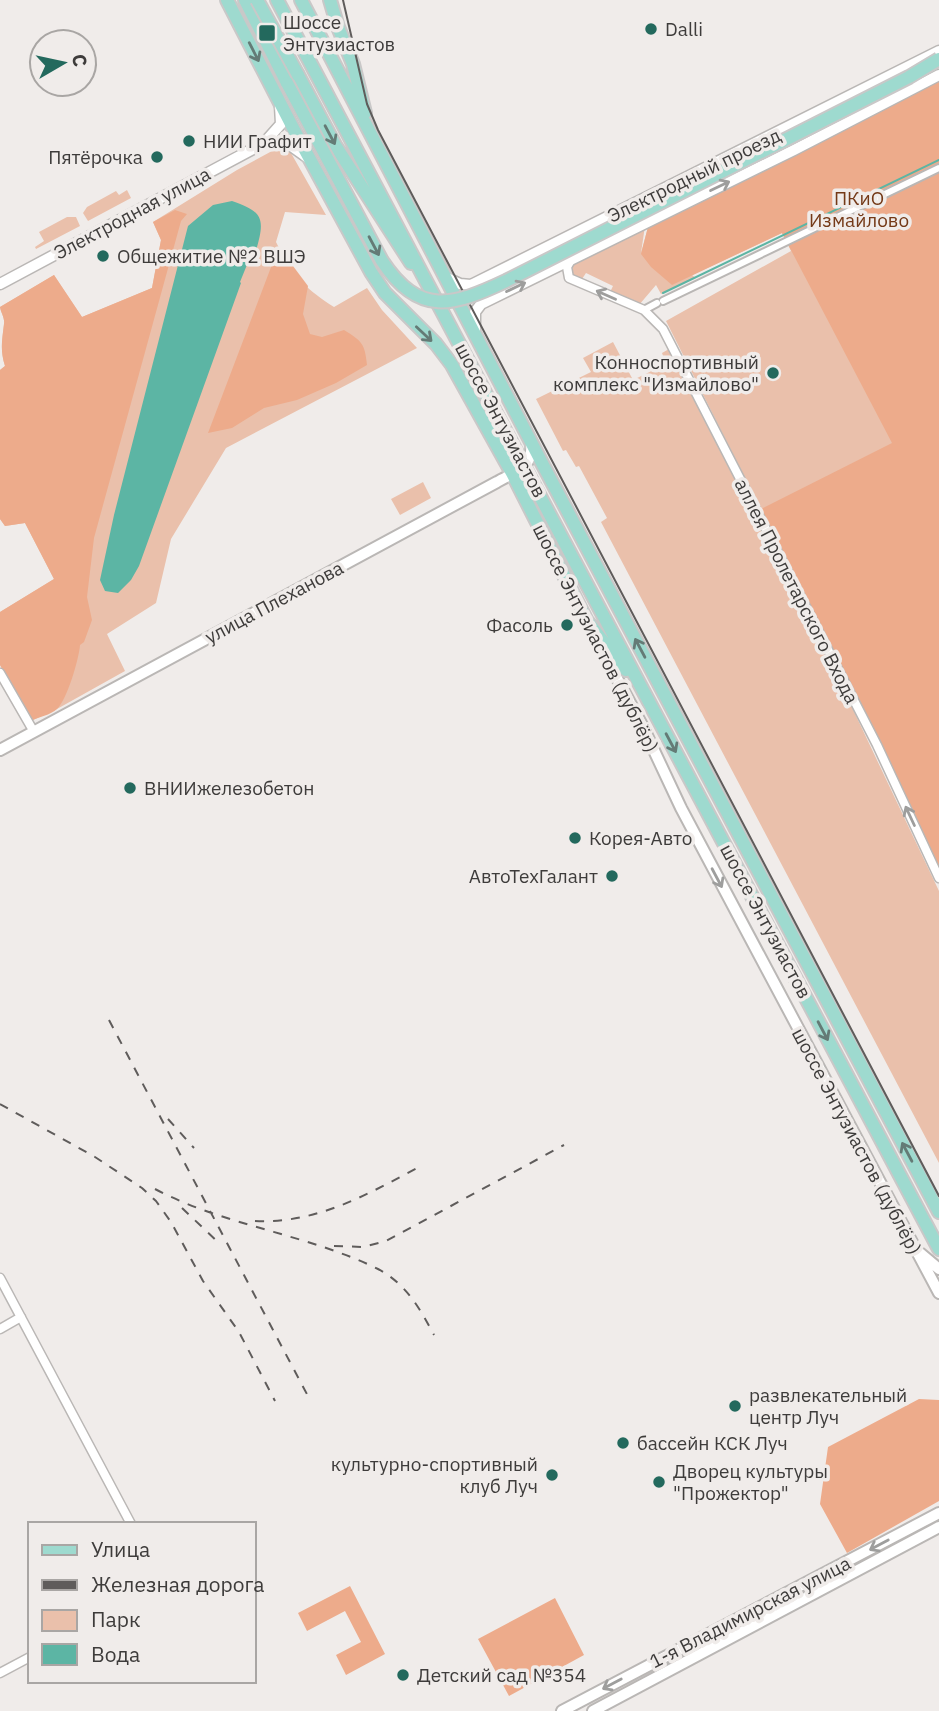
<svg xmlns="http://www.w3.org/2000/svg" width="939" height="1711" font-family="'IBM Plex Sans',sans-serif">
  <rect width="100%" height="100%" fill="#f0ecea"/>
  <!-- green -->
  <path fill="#eac0ab" d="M939 74V872L832 651 666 321 791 251 782 233 692 275 696 278 661 294 656 285 639 305 610 292 613 286 586 273 582 279 572 274 573 263 645 226 641 253 648 227 752 177Z
    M282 149 291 153 326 215 285 212 276 242C291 273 304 288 334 307L367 288 382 310 417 348 226 448 171 539 156 603 107 634 125 671 57 709 31 721 0 665V612L54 579 25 523 5 526 0 519V370L5 366C0 350 2 341 4 324 5 318 1 313 0 307L54 275 82 317 152 288 161 240 153 222 237 170 272 151Z
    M127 190 131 198 88 221 83 213 87 207 116 191 119 195Z
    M67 217H76L80 226 36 249 35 247 44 241 39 232Z
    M613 342 633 380 666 364 662 353 669 349 831 663 939 891V1163L601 522 607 518 579 466 576 467 566 450 563 451 536 399 591 372 583 358Z
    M423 482 431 498 400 515 391 499Z"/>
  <!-- forest -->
  <path fill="#edab8b" d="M939 74V872L832 651 761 509 892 443 782 233 672 285 651 267 641 254 648 227 752 177Z
    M175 210 187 214 181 221 94 538 87 597 92 620 84 642 80 645C79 659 67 700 57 709 51 715 38 717 31 721L0 665V612L54 579 25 523 5 526 0 519V370L5 366C0 350 2 341 4 324 5 318 1 313 0 307L54 275 82 317 152 288 161 240 153 222Z
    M276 254 293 266 308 286 303 314 310 334 322 337 344 330C362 341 365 344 367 365L336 383 297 400 264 408 232 428 208 433Z
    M919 1399 939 1400V1501L847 1553 820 1504 828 1447Z
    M350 1586 385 1654 346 1675 336 1655 361 1642 345 1611 307 1631 298 1613Z
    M555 1598 584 1655 509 1696 478 1639Z"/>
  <!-- water -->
  <path fill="#5cb5a4" d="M232 201C264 212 265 219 256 251L253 250 240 282 241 283 139 566 131 580 118 593 105 591 100 580 114 515 188 226 213 205Z"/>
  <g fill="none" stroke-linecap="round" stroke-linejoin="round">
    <!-- stream -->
    <path stroke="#5cb5a4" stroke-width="2" d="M663 293 939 160"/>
    <defs>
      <path id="pedestrian" d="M663 301 939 168
        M644 310 657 303"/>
      <path id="minor" d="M571 260 567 267 569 278 644 310 663 329 877 745 939 878
        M0 673 34 732
        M0 1278 131 1524
        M0 1329 21 1317
        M0 1673 30 1657"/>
      <path id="tertiary" d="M264 143H287L308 158
        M447 278 460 284 471 285 939 51
        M0 284 264 143 281 124 280 106
        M475 331V312L481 304 794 150 939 75"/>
      <path id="secondary" d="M596 639 643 727 681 808 939 1293
        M0 750 497 482C516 471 534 468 531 442
        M920 1253 939 1269
        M562 1711 939 1513
        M593 1711 939 1527"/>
      <path id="primary" d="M227 0 293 128 371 272 385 293 436 344 452 365 512 473 587 621 626 670
        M245 0 287 83
        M277 0 939 1249
        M301 0 543 465 939 1212
        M330 0 338 27 353 64 365 113
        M298 75 335 145 411 263"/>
    </defs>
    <!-- pedestrian casing -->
    <use href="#pedestrian" stroke="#bab7b5" stroke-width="10"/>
    <!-- minor casing -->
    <use href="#minor" stroke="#bab7b5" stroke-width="11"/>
    <!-- tertiary casing -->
    <use href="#tertiary" stroke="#bab7b5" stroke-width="13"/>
    <!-- secondary casing -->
    <use href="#secondary" stroke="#bab7b5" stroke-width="14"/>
    <!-- primary casing -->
    <use href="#primary" stroke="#c9c8c8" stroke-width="16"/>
    <!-- pedestrian -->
    <use href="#pedestrian" stroke="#fff" stroke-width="6"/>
    <!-- minor -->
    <use href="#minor" stroke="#fff" stroke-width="8"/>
    <!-- tertiary -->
    <use href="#tertiary" stroke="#fff" stroke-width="10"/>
    <!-- secondary -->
    <use href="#secondary" stroke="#fff" stroke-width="10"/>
    <!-- primary -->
    <use href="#primary" stroke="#9edacf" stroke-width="12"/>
    <!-- tram -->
    <path stroke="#5f5c5b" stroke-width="2" d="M343 0 367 104 378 130 939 1196"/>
    <!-- rail -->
    <path stroke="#5f5c5b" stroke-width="2" stroke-dasharray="9 9" stroke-linecap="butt" d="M109 1020 309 1398
      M0 1104 95 1157 142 1188 156 1201 171 1222 203 1281 239 1332 275 1401
      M168 1119 194 1148
      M155 1189C225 1226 307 1234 378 1269 406 1284 419 1307 434 1335
      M182 1208 220 1244
      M255 1221C317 1224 368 1194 421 1166
      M334 1246 363 1247 386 1241 564 1145"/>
    <defs>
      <path id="primary-bridge" d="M257 0 298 75
        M287 83 382 261C419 317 453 306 506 281L909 77 939 59"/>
    </defs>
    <!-- primary-bridge casing -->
    <use href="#primary-bridge" stroke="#c9c8c8" stroke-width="16" stroke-linecap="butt"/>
    <!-- primary-bridge -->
    <use href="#primary-bridge" stroke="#9edacf" stroke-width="12"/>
  </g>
  <!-- one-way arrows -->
  <defs><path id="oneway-shaft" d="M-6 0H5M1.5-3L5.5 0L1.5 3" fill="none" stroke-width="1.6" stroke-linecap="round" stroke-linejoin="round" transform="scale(1.75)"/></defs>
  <g stroke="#647b76">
    <use href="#oneway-shaft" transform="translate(254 52) rotate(63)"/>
    <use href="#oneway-shaft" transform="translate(330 135) rotate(62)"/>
    <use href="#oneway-shaft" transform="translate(374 246) rotate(62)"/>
    <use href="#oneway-shaft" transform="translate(424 334) rotate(43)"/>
    <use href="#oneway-shaft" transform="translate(640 648) rotate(-118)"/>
    <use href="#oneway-shaft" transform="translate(671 743) rotate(62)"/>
    <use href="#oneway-shaft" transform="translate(823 1031) rotate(62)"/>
    <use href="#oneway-shaft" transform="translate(907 1152) rotate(-118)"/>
  </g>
  <g stroke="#9e9e9d">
    <use href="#oneway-shaft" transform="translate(720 186) rotate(-26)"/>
    <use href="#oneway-shaft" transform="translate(516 287) rotate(-26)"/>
    <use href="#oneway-shaft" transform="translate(606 295) rotate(-156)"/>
    <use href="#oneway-shaft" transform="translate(910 816) rotate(-115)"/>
    <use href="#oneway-shaft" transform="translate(717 878) rotate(62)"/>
    <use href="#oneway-shaft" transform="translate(879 1545) rotate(152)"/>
    <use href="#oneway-shaft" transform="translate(612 1684) rotate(152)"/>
  </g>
  <!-- markers -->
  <g fill="#23695d" stroke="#f0ecea" stroke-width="2.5">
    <circle cx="651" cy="29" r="7"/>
    <rect x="258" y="24" width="18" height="18" rx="3.5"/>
    <circle cx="189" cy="141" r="7"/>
    <circle cx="157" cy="157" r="7"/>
    <circle cx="103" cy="256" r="7"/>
    <circle cx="773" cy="373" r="7"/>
    <circle cx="567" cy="625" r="7"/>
    <circle cx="130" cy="788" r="7"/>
    <circle cx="575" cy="838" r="7"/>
    <circle cx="612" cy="876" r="7"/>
    <circle cx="735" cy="1406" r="7"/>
    <circle cx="623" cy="1443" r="7"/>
    <circle cx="552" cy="1475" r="7"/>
    <circle cx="659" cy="1482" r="7"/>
    <circle cx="403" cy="1675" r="7"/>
  </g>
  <g text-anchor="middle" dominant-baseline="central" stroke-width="7" stroke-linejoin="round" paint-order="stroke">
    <!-- poi labels -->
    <g font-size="19" fill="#3e3c3b" stroke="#f0ecea" text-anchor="start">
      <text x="283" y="22">Шоссе<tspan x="283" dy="22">Энтузиастов</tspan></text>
      <text x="665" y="29">Dalli</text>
      <text x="203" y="141">НИИ Графит</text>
      <text x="143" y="157" text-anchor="end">Пятёрочка</text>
      <text x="117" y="256">Общежитие №2 ВШЭ</text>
      <text x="759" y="362" text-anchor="end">Конноспортивный<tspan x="759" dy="22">комплекс "Измайлово"</tspan></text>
      <text x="553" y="625" text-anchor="end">Фасоль</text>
      <text x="144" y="788">ВНИИжелезобетон</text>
      <text x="589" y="838">Корея-Авто</text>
      <text x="598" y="876" text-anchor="end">АвтоТехГалант</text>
      <text x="749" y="1395">развлекательный<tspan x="749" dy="22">центр Луч</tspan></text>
      <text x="637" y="1443">бассейн КСК Луч</text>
      <text x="538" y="1464" text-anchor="end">культурно-спортивный<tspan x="538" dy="22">клуб Луч</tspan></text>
      <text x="673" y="1471">Дворец культуры<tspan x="673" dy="22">"Прожектор"</tspan></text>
      <text x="417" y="1675">Детский сад №354</text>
    </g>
    <!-- street labels -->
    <g font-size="19" fill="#3e3c3b" stroke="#f0ecea">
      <text transform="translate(694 175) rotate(-26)">Электродный проезд</text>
      <text transform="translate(132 213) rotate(-28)">Электродная улица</text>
      <text transform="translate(501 420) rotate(62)">шоссе Энтузиастов</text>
      <text transform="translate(797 591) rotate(63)">аллея Пролетарского Входа</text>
      <text transform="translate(274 602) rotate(-28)">улица Плеханова</text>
      <text transform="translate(596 638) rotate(63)">шоссе Энтузиастов (дублёр)</text>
      <text transform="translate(766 921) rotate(62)">шоссе Энтузиастов</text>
      <text transform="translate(857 1141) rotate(62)">шоссе Энтузиастов (дублёр)</text>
      <text transform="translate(750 1612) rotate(-27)">1-я Владимирская улица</text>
    </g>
    <!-- park labels -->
    <g font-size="19" fill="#743917" stroke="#f0ecea">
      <text x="859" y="198">ПКиО<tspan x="859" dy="22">Измайлово</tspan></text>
    </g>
  </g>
  <!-- legend -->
  <rect x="28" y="1522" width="228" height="161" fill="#f0ecea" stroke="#a9a6a4" stroke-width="2"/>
  <rect x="42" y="1545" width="35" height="10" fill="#9edacf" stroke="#a9a6a4" stroke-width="2"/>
  <text x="91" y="1557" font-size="21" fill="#3e3c3b">Улица</text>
  <rect x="42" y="1580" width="35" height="10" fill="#5f5c5b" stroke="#a9a6a4" stroke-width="2"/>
  <text x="91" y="1592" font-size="21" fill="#3e3c3b">Железная дорога</text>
  <rect x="42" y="1610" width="35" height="21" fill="#eac0ab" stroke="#a9a6a4" stroke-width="2"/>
  <text x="91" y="1627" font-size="21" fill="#3e3c3b">Парк</text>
  <rect x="42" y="1644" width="35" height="21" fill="#5cb5a4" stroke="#a9a6a4" stroke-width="2"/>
  <text x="91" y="1662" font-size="21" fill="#3e3c3b">Вода</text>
  <!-- north arrow -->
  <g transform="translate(63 63) rotate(81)"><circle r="33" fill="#f0ecea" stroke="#a9a6a4" stroke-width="2"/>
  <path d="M0-5L12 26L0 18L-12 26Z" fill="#23695d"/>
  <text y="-10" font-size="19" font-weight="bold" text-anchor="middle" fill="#3e3c3b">С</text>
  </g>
</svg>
